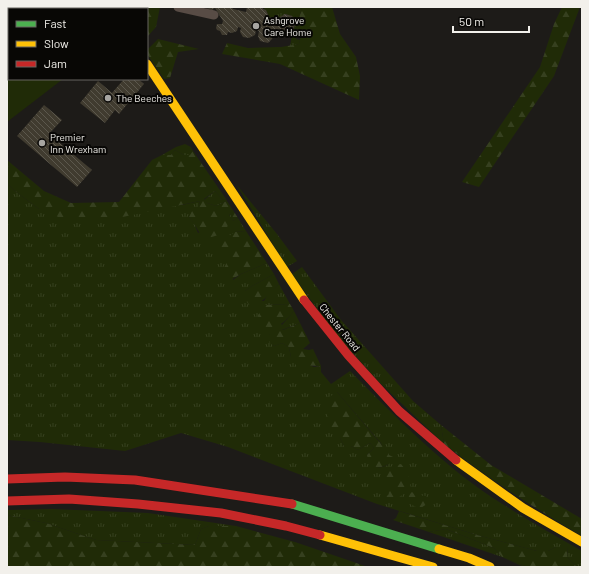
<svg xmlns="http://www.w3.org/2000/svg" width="589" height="574" font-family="Barlow,sans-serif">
  <defs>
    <pattern id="grass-tufts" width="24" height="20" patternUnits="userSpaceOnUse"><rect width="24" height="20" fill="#202b07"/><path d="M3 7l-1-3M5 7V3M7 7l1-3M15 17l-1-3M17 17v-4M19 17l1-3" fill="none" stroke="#36401f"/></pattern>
    <pattern id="forest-firs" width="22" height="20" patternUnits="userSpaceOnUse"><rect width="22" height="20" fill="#202b07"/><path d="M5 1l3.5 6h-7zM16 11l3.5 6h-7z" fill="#36401f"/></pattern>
    <pattern id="building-back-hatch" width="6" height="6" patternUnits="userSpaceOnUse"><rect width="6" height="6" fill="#403b2f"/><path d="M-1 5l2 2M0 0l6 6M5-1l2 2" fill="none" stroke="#5c584d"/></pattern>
  </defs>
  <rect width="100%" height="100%" fill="#1d1b18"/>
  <!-- grass -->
  <path fill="url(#grass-tufts)" fill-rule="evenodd" d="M265 7H302L296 31 298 32 296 39 300 40 299 44 290 46 292 36 285 34 294 29 295 22 292 16 285 14 277 19 269 17 266 10 264 9Z
    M185 144 191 147 193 151 191 155H184L175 150 171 155H162L176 147Z
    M7 183 15 191 39 209 182 205 200 201 199 206 189 217 194 223 198 233 229 216 231 214 233 221 238 218 246 231 235 232 228 260 233 280 241 274 267 263 274 274 252 286 245 291V299L264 301 268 294 279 284 290 304 266 305 282 325 294 311 300 323 269 335 270 342 274 346 282 343 289 347 291 357 314 367 321 366V372L331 384 350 371C395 416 440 463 493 498 522 517 552 534 582 551V567H577L567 557 568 547H556L548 551H537L477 535 377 504 228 447 181 433 125 451 40 442 7 440ZM337 392 380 442 389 455 388 465C375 470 374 467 367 455L374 448 370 443 358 450 351 446H344L340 438Z
    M236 184 277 234 297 261 287 267Z
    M215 191 223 200 226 199 227 201 216 206 207 203 204 200Z
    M302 267 341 320 413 401 441 425 444 444 378 381 334 332 292 274Z
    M52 509 148 513 236 526H209L201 529 195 545 96 540 46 523 7 515V510Z
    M446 529 494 548 502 557 528 567H524L502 557 429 532Z"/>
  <!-- forest -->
  <path fill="url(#forest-firs)" d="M119 7H160L156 27 147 37V9H120Z
    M302 7H332L340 34 356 57 360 76 359 100 280 64 222 54 227 43 248 48 281 47 299 44 301 34 296 31Z
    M562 7H580L554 76 479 187 462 182 540 67 554 24Z
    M158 39 199 49 178 52 170 78 164 79 147 54V50Z
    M175 150 184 155H190L193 151 226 199 223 200 215 191 204 199 207 203 216 206 227 201 238 218 233 221 230 214 229 216V222L225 233 205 239C197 231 196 225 189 217L192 211 199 206 200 201 103 221H68L39 209 15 191 7 183V160L44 191 71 203 119 202 152 160 162 155H171Z
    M246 231 267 263 241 274 227 282 223 276 224 268 228 260 219 258 214 246 235 232Z
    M274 274 279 284C269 293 264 304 249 305L245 299V291L252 286Z
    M290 304 294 311C282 325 278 329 259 326L258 315 266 305Z
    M300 323 310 343 303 349 309 350 313 349 321 366 296 365 291 357 289 347 282 343 274 346 269 342V335L276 329 283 330Z
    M337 392 382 445 387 447 389 455 393 457V461C384 469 369 471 367 455L374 448 370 443 358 450 351 446H344L340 438 331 428 327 412 329 397Z
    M441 425 491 465 582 519V536C534 508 488 478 444 444Z
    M401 464 408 473 411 489 390 503 385 497 389 494 384 488 386 473 392 466Z
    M412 492 416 495 426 496 427 504 419 509 411 504 408 495Z
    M399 511 477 535 537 551H548L556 547H568L567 557 577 567H528L502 557 494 548 446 529 429 532 393 520 396 518Z
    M7 515 46 523 96 540 195 545 201 529 209 526H236L295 542 368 567H7Z"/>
  <!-- green -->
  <path fill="#202b07" d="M7 7H63L60 9H9V79H63L7 122Z"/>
  <!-- building -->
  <path fill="url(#building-back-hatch)" d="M7 7H24L23 8 25 7H35L36 9H9V11L7 10Z
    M203 7H232L233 9 246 12 247 7H263V9L266 10 269 17 277 19 285 14 292 16 295 22 294 29 281 37 273 35 272 39 268 43 260 41 258 36 259 31 256 30 255 35 249 38 243 37 240 32 241 28 238 27 237 31 232 33 228 32 227 35H222L220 31 217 30 216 28 217 24H222L223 21 215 8 212 10Z
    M124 79H138L144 84 119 114 115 110 105 123 80 103 98 81 112 93Z
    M44 105 62 120 49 134 92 170 77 187 17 136Z"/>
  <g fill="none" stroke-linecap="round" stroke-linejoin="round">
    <!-- street -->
    <path stroke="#584c45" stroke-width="9" d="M178 7 214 15"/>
    <!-- fast -->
    <path stroke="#4caf50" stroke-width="9" d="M292 504 439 549"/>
    <!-- slow -->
    <path stroke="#ffc107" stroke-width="9" d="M107 7 109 9
      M147 64 304 300
      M456 460 523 508 582 542
      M320 535 433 567
      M439 549 469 558 490 567"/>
    <!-- jam -->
    <path stroke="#c62828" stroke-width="9" d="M304 300 348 355 399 411 456 460
      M7 479 65 477 135 480 292 504
      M7 501 69 499 138 504 221 513 286 526 320 535"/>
  </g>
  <!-- markers -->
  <g fill="#a7a5a1" stroke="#080705" stroke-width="1.5">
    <circle cx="256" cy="26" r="4"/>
    <circle cx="108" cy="98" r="4"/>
    <circle cx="42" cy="143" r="4"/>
  </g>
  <g text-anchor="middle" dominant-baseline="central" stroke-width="4" stroke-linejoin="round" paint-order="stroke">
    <!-- poi labels -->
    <g font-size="10" fill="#f2f0eb" stroke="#080705" text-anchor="start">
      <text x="264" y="20">Ashgrove<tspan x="264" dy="12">Care Home</tspan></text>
      <text x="116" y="98">The Beeches</text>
      <text x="50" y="137">Premier<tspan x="50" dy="12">Inn Wrexham</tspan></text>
    </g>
    <!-- street labels -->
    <g font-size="10" fill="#f2f0eb" stroke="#080705">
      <text transform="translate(340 327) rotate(51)">Chester Road</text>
    </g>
  </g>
  <!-- border -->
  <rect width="589" height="574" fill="none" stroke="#f2f0eb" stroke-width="16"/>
  <!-- legend -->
  <rect x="8" y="8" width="140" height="72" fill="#080705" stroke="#666461"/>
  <rect x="16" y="21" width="20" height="6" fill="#4caf50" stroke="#666461"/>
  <text x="44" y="28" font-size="12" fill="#f2f0eb">Fast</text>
  <rect x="16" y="41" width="20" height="6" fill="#ffc107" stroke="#666461"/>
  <text x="44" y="48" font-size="12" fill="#f2f0eb">Slow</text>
  <rect x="16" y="61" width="20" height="6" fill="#c62828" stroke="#666461"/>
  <text x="44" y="68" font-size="12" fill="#f2f0eb">Jam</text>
  <!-- scale -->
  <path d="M453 26v6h76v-6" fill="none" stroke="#f2f0eb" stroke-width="2"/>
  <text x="459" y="26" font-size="12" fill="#f2f0eb" stroke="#080705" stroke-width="3" paint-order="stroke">50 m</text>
</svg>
